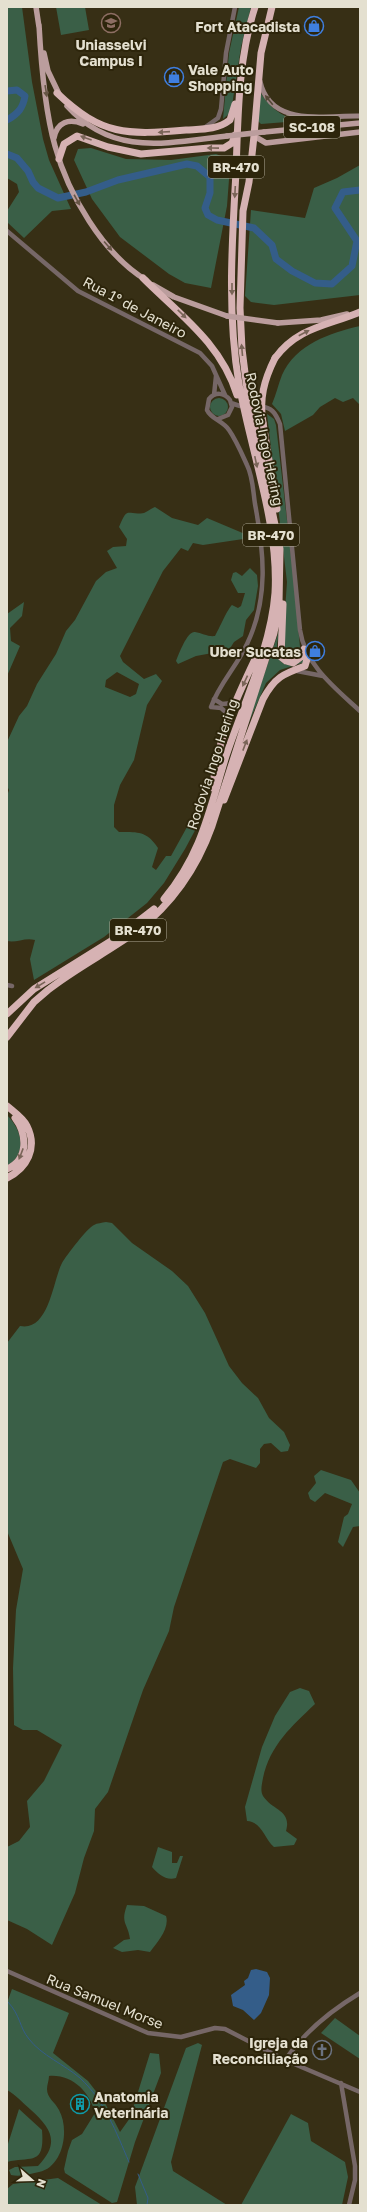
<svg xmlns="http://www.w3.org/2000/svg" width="367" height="2212" font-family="'Golos Text',sans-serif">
  <rect width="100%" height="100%" fill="#372f15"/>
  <!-- green -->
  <path fill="#3a5f47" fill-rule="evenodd" d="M7 7H22L32 82 43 139 49 160 71 209 52 211 24 238 7 222V211L19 192 17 184 7 178Z
    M56 7H85L89 30 61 35Z
    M239 7H251L241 47 231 112 223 119 229 53Z
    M259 90C269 107 280 116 299 121L261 124 258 121Z
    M91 148 126 159 171 160 216 154 224 157 230 166 227 206 211 288 185 283 169 274 120 237 92 199 74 160 78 149Z
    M360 165V295L274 305 251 302 245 296 251 210 305 218 314 188 337 178Z
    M360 326V405L353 398 343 402 335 398 320 407 313 415 285 431 281 414 272 404C276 395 278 385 282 375 296 344 330 333 360 326Z
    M210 407a9 9 0 1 1 18 0a9 9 0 1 1-18 0Z
    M267 414 274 419 276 425 294 581 300 647 297 655 292 659 286 658 282 652 287 582Z
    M155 507 172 518 198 525 207 518 245 534 250 538 203 545 193 543 188 551 181 548 163 571 120 656 123 662 144 679 156 674 162 681 147 705 134 760 120 785 114 805V827L119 832C138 832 147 831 158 848L152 867 156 870 166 856H171L203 798 207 796 199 823 185 849 164 883 147 903 104 937 34 980 30 959 35 940C25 937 17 943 7 941V796L9 790 7 786V742L19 716 27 706 37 684 56 654 66 631 75 620 96 581 106 572 117 568 107 551 113 547 126 546 127 539 119 527C128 505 127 516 144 513 147 512 152 508 155 507ZM117 672 139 684 136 694 130 697 105 687 106 680Z
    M250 568 257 575 258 586 254 610 246 620 243 636 234 642 229 650 196 656 178 664 176 661C179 654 187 631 195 632 202 633 208 637 215 636 219 629 228 608 232 605L238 608 241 606 245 593H238L231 580 233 573 236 572 242 576Z
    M24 602 22 616 10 628 11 641 20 646 7 676V614Z
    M280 628C278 640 271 662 288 665 294 666 300 663 305 658V662L280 670 266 683 243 736Z
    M7 1115C22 1130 28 1153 7 1166Z
    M106 1222 112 1223 132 1243 172 1271 188 1286 205 1313 229 1366 242 1383 258 1398 269 1418 284 1432 290 1445 288 1451 281 1452 271 1443 264 1444 260 1449V1463L256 1468 230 1459 223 1462 174 1607 169 1631 143 1690 108 1792 95 1809 94 1831 84 1858 75 1893 52 1945 27 1929 7 1920V1847L19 1841 30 1827 27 1801 44 1781 62 1745 37 1730H23L14 1725 13 1668 16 1610 23 1569 7 1531V1343L20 1326C49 1332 53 1280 62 1263 66 1256 88 1227 94 1225 97 1223 102 1223 106 1222Z
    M321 1470 351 1480 360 1493V1526L353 1527 343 1547 338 1542 344 1517 348 1514 352 1504 325 1493 315 1502 310 1499 308 1493 316 1483 314 1476Z
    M300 1688 309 1691 315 1704C292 1726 270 1745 263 1778 262 1784 260 1791 263 1796 273 1811 292 1810 286 1831L297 1839 294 1845 274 1847C264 1838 262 1822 247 1821L245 1807 262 1747 275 1716 290 1692Z
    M158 1847 172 1852V1863H177L180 1856H183L176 1878C166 1881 158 1874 152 1867Z
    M127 1905 144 1906 166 1916C170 1928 157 1943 150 1952L138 1950 122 1952 113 1948 124 1940 130 1939C128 1923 120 1924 127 1905Z
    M12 1989 69 2013 53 2053 88 2081 105 2103 120 2132 130 2118 150 2053 159 2054 161 2073 135 2142 117 2202 112 2203 65 2173 64 2169 68 2151 72 2140 82 2134 95 2113C90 2092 72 2074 49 2076 49 2080 47 2085 47 2089 47 2098 55 2102 59 2110 70 2130 63 2167 39 2172 29 2174 21 2177 11 2175L9 2170 15 2167 38 2166C60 2143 52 2129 31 2110 23 2103 16 2095 7 2090V2003Z
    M335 2018 360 2036V2059L321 2033Z
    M198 2043 202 2045 171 2162 173 2171 227 2205H137L135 2187 186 2048Z
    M19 2109 42 2130C45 2167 31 2156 7 2162V2147Z
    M291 2114 308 2123 311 2141 345 2162 348 2177 342 2205H241Z
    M58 2178 102 2205H7V2189L13 2184Z"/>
  <!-- water -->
  <path fill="#345d89" d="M256 1969 267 1972 270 1978 269 1995 261 2013 254 2020 243 2010 233 2006 231 1995 245 1985 244 1981 248 1978 251 1970Z"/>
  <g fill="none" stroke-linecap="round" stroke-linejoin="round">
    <!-- stream -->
    <path stroke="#345d89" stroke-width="1" d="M8 2002C21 2016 19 2027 29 2039 41 2055 65 2065 80 2078 105 2101 116 2132 129 2162
      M138 2174 148 2198 147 2205"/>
    <!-- river -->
    <path stroke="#345d89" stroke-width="7" d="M7 91 17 90 25 96C23 108 18 114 7 120
      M7 154 17 158 28 171 33 182 38 188 58 198 86 192 118 180 187 164 197 166 210 177V193L205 208 208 215 217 220 254 228 272 245 276 259 292 271 315 283 332 284 352 266 357 241 335 208 343 192 360 190"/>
    <!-- tertiary -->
    <path stroke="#766767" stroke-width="4.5" d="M204 128 218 118 221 109 226 53 235 7
      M7 231 78 291 200 353 212 366 225 395
      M214 395 216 376
      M231 403 240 406
      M260 406C272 408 275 412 280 424L300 630C305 665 335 688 360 711
      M218 419 228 415 232 407 230 400C224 392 215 392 209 399L207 410C211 419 223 421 229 430 236 440 242 454 247 465 253 477 253 491 255 504 264 552 269 598 247 644 237 666 219 684 211 707L221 708 229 715
      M297 671 323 676
      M214 699 222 704 233 703
      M7 985 12 986
      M7 1971 148 2033 181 2037 215 2028 225 2029 285 2060 360 2092
      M285 2060C305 2031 330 2011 360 1993
      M341 2083 355 2166V2180L349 2205"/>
    <!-- secondary -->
    <path stroke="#9d8586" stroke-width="5" d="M260 81C270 128 325 115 360 116"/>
    <!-- primary -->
    <path stroke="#bb9d9d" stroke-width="5.5" d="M36 7 39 27
      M39 25C41 62 45 111 55 146 68 194 103 254 146 280
      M44 53 48 71 60 96
      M67 106C113 157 166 143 227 136
      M264 132 360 123
      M254 136 266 143 360 132
      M54 138C57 122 69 118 83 124
      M153 285 174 297 227 316
      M278 323 321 320 347 314"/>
    <!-- motorway -->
    <path stroke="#d6b2b3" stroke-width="7" d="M57 93C102 136 127 135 186 130 202 129 217 130 230 120L235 104
      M59 159 64 144 77 136 108 147 141 154 209 148H224L232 143 235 135
      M143 278C179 314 221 343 237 395
      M275 358C298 327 327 326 360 312
      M263 423 277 509
      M283 604 281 657 286 661 293 663 301 657 304 649
      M213 788C216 741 236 699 256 657
      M224 800 263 699C275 677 283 674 305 666L308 656
      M164 899C202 853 209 811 226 756 243 705 271 647 275 593 279 524 251 452 239 384 227 314 232 242 236 172 238 117 238 59 255 7
      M7 1014 34 989 119 936 154 909
      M7 1037 34 1002 48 990C76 968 108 952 137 931 173 903 197 868 212 826L274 633 279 604 280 549 247 389 242 349 240 308 243 211 249 182 254 136 261 53 272 7
      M7 1106C14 1112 23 1118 27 1126 38 1148 27 1168 7 1178
      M7 1169C29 1160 27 1134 15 1118"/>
    <!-- primary-bridge -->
    <path stroke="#bb9d9d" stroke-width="5.5" d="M227 136 264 132
      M227 316 278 323"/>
    <!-- motorway-bridge -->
    <path stroke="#d6b2b3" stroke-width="7" d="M263 423C259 399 264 380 275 358"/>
  </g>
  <!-- one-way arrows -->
  <defs><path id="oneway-solid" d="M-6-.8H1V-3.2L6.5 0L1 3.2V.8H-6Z"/></defs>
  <g fill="#665545">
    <use href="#oneway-solid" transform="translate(46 91) rotate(81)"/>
    <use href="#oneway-solid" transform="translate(77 200) rotate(61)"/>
    <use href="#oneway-solid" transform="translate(108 246) rotate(49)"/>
  </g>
  <use fill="#544736" href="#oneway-solid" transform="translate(269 100) rotate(-129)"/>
  <g fill="#796457">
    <use href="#oneway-solid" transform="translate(164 132) rotate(176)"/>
    <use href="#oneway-solid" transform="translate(86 138) rotate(-160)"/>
    <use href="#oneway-solid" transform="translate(213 148) rotate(-179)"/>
    <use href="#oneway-solid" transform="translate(235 192) rotate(93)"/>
    <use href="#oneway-solid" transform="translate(232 289) rotate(90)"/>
    <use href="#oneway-solid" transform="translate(182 314) rotate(44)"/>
    <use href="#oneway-solid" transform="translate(304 333) rotate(-28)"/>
    <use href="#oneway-solid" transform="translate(242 350) rotate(-95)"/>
    <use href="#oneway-solid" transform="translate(256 462) rotate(78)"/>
    <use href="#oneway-solid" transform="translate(245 681) rotate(115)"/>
    <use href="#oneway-solid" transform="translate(245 745) rotate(-69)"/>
    <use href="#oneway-solid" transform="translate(40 985) rotate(149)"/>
    <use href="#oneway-solid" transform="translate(21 1154) rotate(111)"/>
  </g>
  <!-- icons -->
  <defs>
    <symbol id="university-ring" viewBox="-11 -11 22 22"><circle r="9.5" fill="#2d250b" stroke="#8d6e63" stroke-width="1.5"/><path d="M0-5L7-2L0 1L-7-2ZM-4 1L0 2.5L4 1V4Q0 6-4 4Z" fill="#8d6e63"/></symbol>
    <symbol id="shop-ring" viewBox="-11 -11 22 22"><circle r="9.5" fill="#2d250b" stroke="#3f7fe0" stroke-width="1.5"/><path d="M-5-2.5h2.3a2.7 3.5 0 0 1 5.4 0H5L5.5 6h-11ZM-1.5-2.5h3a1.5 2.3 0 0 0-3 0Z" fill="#3f7fe0"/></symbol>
    <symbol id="church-ring" viewBox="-11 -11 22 22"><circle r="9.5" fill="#2d250b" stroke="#6b7280" stroke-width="1.5"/><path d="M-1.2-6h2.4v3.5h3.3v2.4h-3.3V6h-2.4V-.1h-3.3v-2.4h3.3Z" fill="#6b7280"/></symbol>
    <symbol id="building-ring" viewBox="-11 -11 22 22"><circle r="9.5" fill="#2d250b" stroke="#0f9aa8" stroke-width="1.5"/><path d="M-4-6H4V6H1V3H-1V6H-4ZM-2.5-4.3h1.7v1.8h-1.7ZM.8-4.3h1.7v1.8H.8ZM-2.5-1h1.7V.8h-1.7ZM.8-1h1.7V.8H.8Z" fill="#0f9aa8"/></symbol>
  </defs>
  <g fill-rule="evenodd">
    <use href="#university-ring" x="100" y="12" width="22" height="22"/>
    <use href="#shop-ring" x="303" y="15" width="22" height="22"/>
    <use href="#shop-ring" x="163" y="66" width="22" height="22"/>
    <use href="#shop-ring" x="304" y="640" width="22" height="22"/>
    <use href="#church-ring" x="311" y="2039" width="22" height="22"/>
    <use href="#building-ring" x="69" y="2093" width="22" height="22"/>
  </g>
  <g text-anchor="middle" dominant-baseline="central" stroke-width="4" stroke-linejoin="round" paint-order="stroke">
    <!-- shield labels -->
    <g fill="#2d250b" stroke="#ada895" stroke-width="1">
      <rect x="284" y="116" width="56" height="22" rx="3"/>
      <rect x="208" y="156" width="56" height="22" rx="3"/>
      <rect x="243" y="524" width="56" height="22" rx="3"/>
      <rect x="110" y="919" width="56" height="22" rx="3"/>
    </g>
    <g font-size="13" font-weight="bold" fill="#e4e0d0">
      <text x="312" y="127">SC-108</text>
      <text x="236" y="167">BR-470</text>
      <text x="271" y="535">BR-470</text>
      <text x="138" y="930">BR-470</text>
    </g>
    <!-- poi labels -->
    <g font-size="14" font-weight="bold" fill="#e4e0d0" stroke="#2d250b" text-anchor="end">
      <text x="300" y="26">Fort Atacadista</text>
      <text x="111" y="44" text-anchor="middle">Uniasselvi<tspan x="111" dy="16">Campus I</tspan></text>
      <text x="188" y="69" text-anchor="start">Vale Auto<tspan x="188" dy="16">Shopping</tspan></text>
      <text x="301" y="651">Uber Sucatas</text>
      <text x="308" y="2042">Igreja da<tspan x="308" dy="16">Reconciliação</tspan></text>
      <text x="94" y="2096" text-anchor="start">Anatomia<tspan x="94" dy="16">Veterinária</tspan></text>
    </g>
    <!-- street labels -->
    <g font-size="14" fill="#e4e0d0" stroke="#2d250b">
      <text transform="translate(135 307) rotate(28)">Rua 1º de Janeiro</text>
      <text transform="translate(265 439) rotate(78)">Rodovia Ingo Hering</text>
      <text transform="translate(212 764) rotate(-72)">Rodovia Ingo Hering</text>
      <text transform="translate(105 2001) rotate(22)">Rua Samuel Morse</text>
    </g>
  </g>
  <!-- border -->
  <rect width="367" height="2212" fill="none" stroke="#e4e0d0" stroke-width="16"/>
  <!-- north arrow -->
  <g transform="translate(32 2180) rotate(110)" stroke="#2d250b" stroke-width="3" paint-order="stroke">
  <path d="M0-3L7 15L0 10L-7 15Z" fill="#e4e0d0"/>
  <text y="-6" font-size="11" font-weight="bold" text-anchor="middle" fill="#e4e0d0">N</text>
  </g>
</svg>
